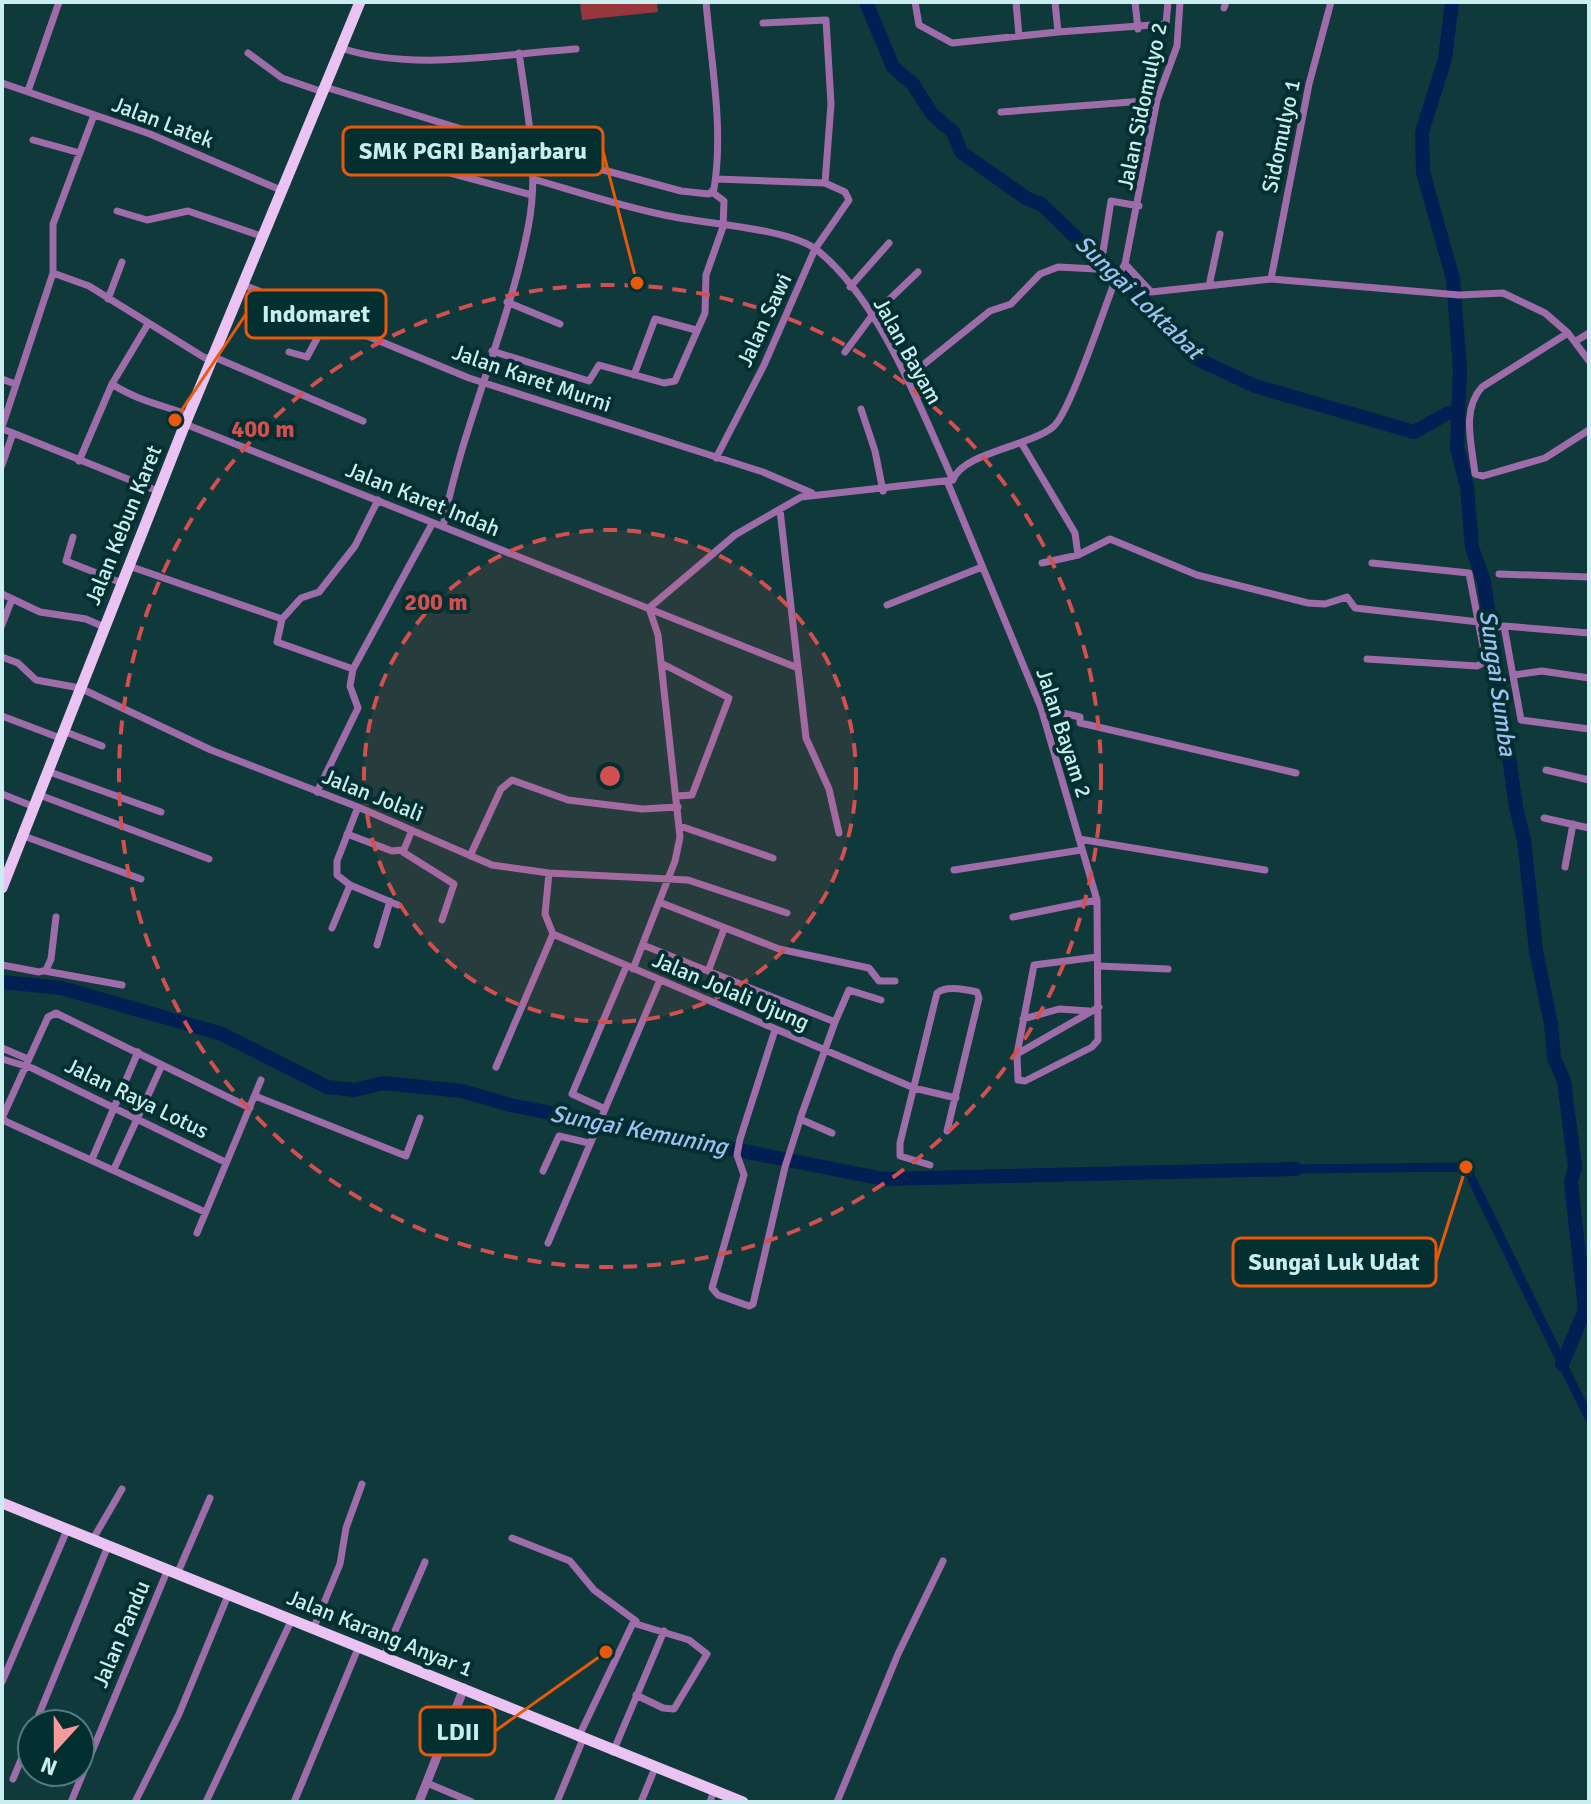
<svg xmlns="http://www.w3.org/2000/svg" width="1591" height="1804" font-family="Signika,sans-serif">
  <rect width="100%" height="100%" fill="#0f393b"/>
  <!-- pitch -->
  <path fill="#99353c" d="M580 2H657L658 12 582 20Z"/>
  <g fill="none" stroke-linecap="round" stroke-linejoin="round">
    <!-- canal -->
    <path stroke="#011f53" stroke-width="9" d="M1296 1169 1466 1167 1589 1418"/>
    <!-- river -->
    <path stroke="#011f53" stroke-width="14" d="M866 2 893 67 913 84 932 114 953 132 961 152 1026 198 1041 204 1108 268 1123 277 1193 357 1255 386 1414 432 1448 413H1458
      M1452 2 1445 59 1422 132 1423 172 1453 279 1460 369 1457 448 1467 487 1472 548 1484 581 1516 807 1524 840 1536 951 1551 1024 1554 1058 1564 1081 1575 1167 1571 1182 1585 1310 1562 1364
      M2 982 62 988 222 1034 327 1087 355 1090 383 1083 462 1091 510 1105 884 1179 1296 1169"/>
    <!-- minor -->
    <path stroke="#9e6da9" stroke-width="7" d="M915 2 919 25 952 43 1058 32
      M1016 2 1019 36
      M1055 2 1058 32 1166 24 1168 2
      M1135 2 1138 29
      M1224 8 1226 2
      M763 23 826 20 831 104 825 183
      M341 48C413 72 501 54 576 49
      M248 53 282 78 323 92
      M2 83 150 134 283 191
      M325 87 533 151 681 191 709 194 714 189C724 129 711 62 706 2
      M28 91 59 2
      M1001 112 1157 100
      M33 140 80 153
      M450 173 532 195
      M533 179C578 192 623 207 669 216 706 224 789 228 817 250 880 300 920 408 953 480
      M716 179 825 183 845 192 849 200 815 249 764 365 716 458
      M117 211 147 220 188 211 264 237
      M1125 264 1151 292 1271 279 1459 295 1503 293 1545 313 1568 333 1589 361
      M53 273 89 286 205 358 214 357 363 421
      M1271 279 1309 84 1331 2
      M244 285 469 378 763 472 812 493
      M1209 286 1220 234
      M850 287 889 243
      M108 299 122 262
      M507 302 560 324
      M148 324 112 384C136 400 162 405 189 415
      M1568 333 1482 387C1461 410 1472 445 1475 474L1483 476 1545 458 1589 430
      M1576 341 1589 333
      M492 351 589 381 599 365 664 383 675 381 705 313 706 275 723 227 724 201 712 192
      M289 352 307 357 327 320
      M845 352 871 317 918 272
      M634 375 655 319 696 330
      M905 375 923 365 990 311 1011 304 1040 274 1058 267 1096 269 1103 252 1111 201 1139 206
      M2 379 15 384
      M861 409 875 451 883 491
      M185 424 798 668 806 738 829 789 839 833
      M2 427 53 273V224L94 115
      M2 429 13 433 2 465
      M13 433 160 492
      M1022 444 1075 533 1078 555
      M79 461 112 384
      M947 481 1041 708 1097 900 1098 1040 1092 1047 1025 1081 1018 1080 1017 1054 1034 965 1097 957
      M780 510 798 668
      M443 527C462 425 508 330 528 228 540 170 527 111 519 53
      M73 537 66 561 122 583
      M1042 563 1078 555 1110 539 1197 575 1308 603 1325 604 1347 597 1355 608 1479 622
      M129 566 282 619 277 642 353 669 432 524
      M1499 574 1589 577
      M2 594 40 612 86 619 104 627
      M887 605 982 567
      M649 608 735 535 801 497 953 480C962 453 1030 446 1053 427 1069 415 1105 306 1115 281L1125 264 1157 100 1177 46 1180 2
      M282 619 301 598 319 592 355 546 378 500
      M2 625 12 599
      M1504 626 1521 720 1589 729
      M1480 630 1504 626 1589 633
      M2 657 18 663 36 680 80 688 211 750 358 807 492 865 549 873 688 880 787 913
      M1367 659 1477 666 1486 662 1469 573 1372 563
      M661 663 729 698 692 795 677 796
      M1514 675 1542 671 1589 678
      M1041 708 1080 717V723L1085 724 1296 773
      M2 716 60 738
      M63 731 102 746
      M1546 770 1589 780
      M47 771 161 812
      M317 792 358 708 350 686 353 669
      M2 794 32 806
      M37 794 209 859
      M358 807 337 861V875L350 885 398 905
      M1544 818 1589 828
      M680 826 773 858
      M412 830 403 852 454 884 442 920
      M347 834 392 851 402 850
      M21 835 141 879
      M1079 839 1265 870
      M470 856 501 789 512 780 568 800 642 809 678 807
      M1565 867 1573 824
      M954 870 1081 850
      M549 873 545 914 553 934 914 1088 956 1098
      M659 902 779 949 869 968 879 981H895
      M1013 917 1097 900
      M332 928 350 885
      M377 945 390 901
      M643 945 835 1022 800 1119 832 1133
      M2 965 39 972 46 970 51 959 56 917
      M1099 966 1168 969
      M633 969 675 861 680 837 658 635 649 608
      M709 969 724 929
      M45 971 122 985
      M1023 1019 1059 1009 1089 1011
      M835 1022 849 990 881 1000
      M775 1030 740 1139 737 1155 744 1175 712 1288 718 1295 749 1306 753 1304 785 1167 800 1120
      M2 1048 28 1059
      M1017 1054 1099 1007
      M2 1059 32 1068 225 1162
      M496 1067 553 934
      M255 1096 406 1156 420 1118
      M603 1108 572 1094 626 967
      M92 1159 138 1052
      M930 1165 900 1156V1143L937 993C946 985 965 989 977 992L979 998 947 1131
      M114 1169 162 1065
      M543 1171 559 1136 589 1143
      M205 1212 7 1122 2 1118 48 1017 56 1013 250 1108
      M197 1233 261 1080
      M548 1243 660 980
      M512 1538 570 1561 594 1590 636 1621
      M93 1539 122 1489
      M178 1572 210 1498
      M314 1627 340 1564 346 1528 362 1484
      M384 1656 425 1562
      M2 1682 67 1530
      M35 1724 108 1546
      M578 1738 633 1623 689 1640 707 1654 674 1709 663 1708 636 1695
      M613 1752 664 1631
      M13 1779 32 1733
      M427 1783 472 1802
      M71 1802 168 1569
      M135 1802 179 1714 229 1593
      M206 1802 292 1619
      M294 1802 359 1646
      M557 1802 583 1739
      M641 1802 655 1768
      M710 1802 714 1790
      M837 1802 898 1654 943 1561"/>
    <!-- tertiary -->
    <path stroke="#9e6da9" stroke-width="9" d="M419 1802 464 1688"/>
    <!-- primary -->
    <path stroke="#eac3f3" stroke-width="11" d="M2 888 185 424 360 2
      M2 1503 743 1802"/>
  </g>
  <!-- distance rings -->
  <circle cx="610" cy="776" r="246" fill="#d45050" fill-opacity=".12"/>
  <g fill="none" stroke="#d45050" stroke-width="4" stroke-dasharray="14 10">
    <circle cx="610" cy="776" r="246"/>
    <circle cx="610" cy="776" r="491"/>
  </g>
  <g text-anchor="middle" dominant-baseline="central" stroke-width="8" stroke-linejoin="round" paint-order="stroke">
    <!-- street labels -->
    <g font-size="22" fill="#caeef0" stroke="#032f31">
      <text transform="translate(1142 106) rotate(-78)">Jalan Sidomulyo 2</text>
      <text transform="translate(163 122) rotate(21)">Jalan Latek</text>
      <text transform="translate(1281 136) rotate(-78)">Sidomulyo 1</text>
      <text transform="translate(764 320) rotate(-65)">Jalan Sawi</text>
      <text transform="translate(908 351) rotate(61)">Jalan Bayam</text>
      <text transform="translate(532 378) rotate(19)">Jalan Karet Murni</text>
      <text transform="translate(423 499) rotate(22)">Jalan Karet Indah</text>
      <text transform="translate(123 525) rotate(-68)">Jalan Kebun Karet</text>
      <text transform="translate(1064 733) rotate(72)">Jalan Bayam 2</text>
      <text transform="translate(373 795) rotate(22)">Jalan Jolali</text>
      <text transform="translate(731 991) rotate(23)">Jalan Jolali Ujung</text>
      <text transform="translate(137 1098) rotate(26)">Jalan Raya Lotus</text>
      <text transform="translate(380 1633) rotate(22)">Jalan Karang Anyar 1</text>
      <text transform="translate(121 1634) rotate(-67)">Jalan Pandu</text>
    </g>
    <!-- water labels -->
    <g font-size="24" font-style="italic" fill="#a1c0f2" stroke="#032f31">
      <text transform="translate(1139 297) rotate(44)">Sungai Loktabat</text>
      <text transform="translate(1498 683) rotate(82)">Sungai Sumba</text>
      <text transform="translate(639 1130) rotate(11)">Sungai Kemuning</text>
    </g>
  </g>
  <circle cx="610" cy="776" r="12" fill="#d45050" stroke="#032f31" stroke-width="4"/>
  <g font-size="24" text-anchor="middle" font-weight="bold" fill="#d45050" stroke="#032f31" stroke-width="8" stroke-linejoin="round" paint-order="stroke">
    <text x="263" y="437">400 m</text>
    <text x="436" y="610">200 m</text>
  </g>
  <!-- callouts -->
  <path fill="none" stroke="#e8590c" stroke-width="3" d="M637 283L603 151M175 420L246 314M1466 1167L1436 1262M606 1652L495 1731"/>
  <g fill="#e8590c" stroke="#032f31" stroke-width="3">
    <circle cx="637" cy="283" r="8"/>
    <circle cx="175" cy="420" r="8"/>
    <circle cx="1466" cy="1167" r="8"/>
    <circle cx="606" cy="1652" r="8"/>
  </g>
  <g fill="#032f31" stroke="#e8590c" stroke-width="3">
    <rect x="343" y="127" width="260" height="48" rx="8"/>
    <rect x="246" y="290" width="140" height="48" rx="8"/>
    <rect x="1233" y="1238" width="203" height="48" rx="8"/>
    <rect x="420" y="1707" width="75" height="48" rx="8"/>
  </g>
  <g font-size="24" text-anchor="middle" font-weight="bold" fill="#caeef0">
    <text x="473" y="159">SMK PGRI Banjarbaru</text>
    <text x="316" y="322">Indomaret</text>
    <text x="1334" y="1270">Sungai Luk Udat</text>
    <text x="458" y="1740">LDII</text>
  </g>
  <!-- border -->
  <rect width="1591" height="1804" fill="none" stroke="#caeef0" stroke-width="8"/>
  <!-- north arrow -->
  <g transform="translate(56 1748) rotate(201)"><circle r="38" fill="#032f31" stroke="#537b7d" stroke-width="2"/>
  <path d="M0-6L14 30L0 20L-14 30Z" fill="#f59b9b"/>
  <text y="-12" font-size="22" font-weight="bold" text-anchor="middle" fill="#caeef0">N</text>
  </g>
</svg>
